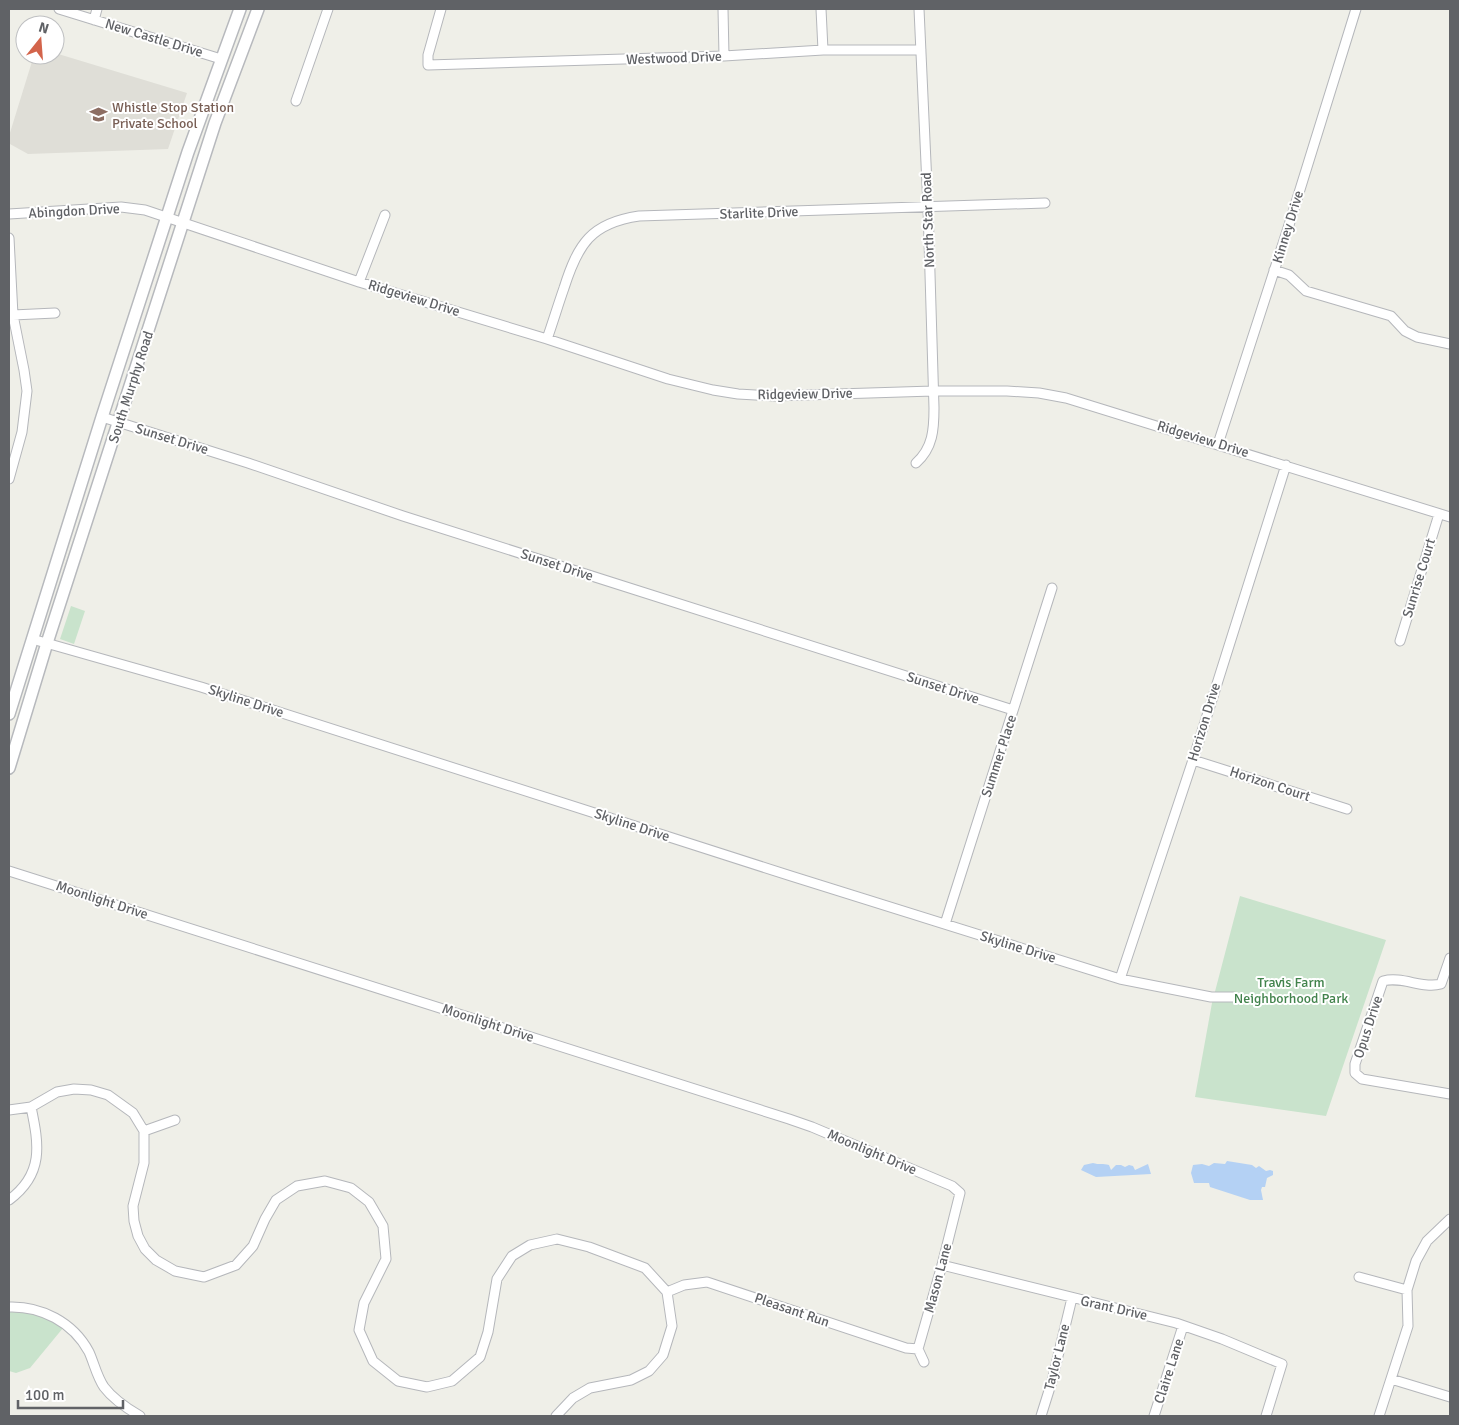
<svg xmlns="http://www.w3.org/2000/svg" width="1459" height="1425" font-family="Signika,sans-serif">
  <rect width="100%" height="100%" fill="#efefe8"/>
  <!-- education -->
  <path fill="#dfded7" d="M55 53 187 93 168 149 28 154 10 144 9 136 34 55H55Z"/>
  <!-- green -->
  <path fill="#c9e3cc" d="M71 606 85 611 74 644 60 639Z
    M1240 896 1386 940 1326 1116 1195 1097 1212 1003Z
    M9 1310C29 1311 46 1316 63 1328L30 1368 16 1373 9 1371Z"/>
  <!-- water -->
  <path fill="#b4d1f4" d="M1227 1161 1252 1165 1256 1168 1259 1166 1266 1171 1270 1170 1273 1171V1175L1267 1178 1265 1187H1262L1261 1190 1263 1200H1250L1210 1187 1209 1183H1194L1191 1173 1193 1165 1202 1164 1209 1166 1214 1163 1225 1164Z
    M1093 1163C1099 1165 1103 1163 1109 1165L1111 1170 1116 1165H1121L1125 1167 1129 1165 1133 1166 1135 1170 1148 1164 1151 1174 1096 1177 1081 1170 1084 1165Z"/>
  <g fill="none" stroke-linecap="round" stroke-linejoin="round">
    <defs>
      <path id="minor" d="M59 9 221 59
        M441 9 428 55V65L724 56 823 50H921
        M723 9 724 56
        M821 9 823 50
        M94 20 97 9
        M296 101 328 9
        M9 214 121 207 145 210 359 282 547 339 668 379 713 390 738 394 774 396 933 391H1007L1039 393 1066 398 1450 517
        M9 238 13 315 24 370 27 391 22 432 9 479
        M1274 270 1289 275 1306 291 1391 316 1405 331 1417 337 1450 344
        M359 282 385 215
        M13 315 55 313
        M547 339C553 322 558 305 564 288 578 244 591 223 639 216L1045 203
        M102 417 248 463 403 516 1013 710
        M1218 444 1289 225 1356 9
        M916 463C933 448 934 429 934 408L928 207 919 9
        M32 639 201 687 791 876 1120 979 1211 997H1234
        M1400 641 1439 514
        M1193 760 1347 809
        M9 871 789 1119 812 1127 952 1186 960 1193 942 1265 918 1349 924 1362
        M945 924 1052 588
        M1450 958 1441 984C1422 989 1403 976 1383 981L1355 1064V1073L1362 1079 1450 1094
        M1120 979 1193 760 1286 465
        M9 1110 31 1107 57 1092 74 1089 91 1090 108 1095 133 1113 144 1131V1163L133 1206 134 1221 138 1236 145 1249 156 1260 175 1271 204 1277 236 1265 253 1246 265 1219 276 1200 297 1186 325 1181 351 1188 369 1202 383 1226 386 1259 364 1303 359 1330 373 1361 398 1381 427 1387 452 1381 480 1357 488 1332 497 1279 512 1256 530 1245 557 1239 589 1247 645 1268 667 1292 672 1326 663 1355 649 1371 631 1380 590 1388 573 1398 556 1416
        M144 1131 175 1120
        M9 1200C44 1174 39 1145 31 1107
        M942 1265 1176 1323 1222 1339 1282 1364 1266 1416
        M1359 1277 1407 1290
        M667 1292 684 1285 707 1282 906 1348 918 1349
        M9 1307C41 1306 73 1322 89 1352 94 1363 97 1377 104 1387 113 1399 128 1409 140 1416
        M1391 1379 1450 1397
        M1041 1416 1052 1381 1072 1298
        M1154 1416 1183 1326
        M1379 1416 1408 1326 1407 1290 1416 1261 1427 1241 1450 1219"/>
      <path id="secondary" d="M9 714 102 417 188 152 240 9
        M9 768 47 643 215 123 258 9"/>
    </defs>
    <!-- minor casing -->
    <use href="#minor" stroke="#b5b7bb" stroke-width="11"/>
    <!-- secondary casing -->
    <use href="#secondary" stroke="#b7b9bd" stroke-width="14"/>
    <!-- minor -->
    <use href="#minor" stroke="#fff" stroke-width="9"/>
    <!-- secondary -->
    <use href="#secondary" stroke="#fff" stroke-width="11"/>
  </g>
  <!-- icons -->
  <defs>
    <symbol id="school-bare" viewBox="-9 -9 18 18"><path d="M0-5L7-2L0 1L-7-2ZM-4 1L0 2.5L4 1V4Q0 6-4 4Z" fill="#8d6e63" stroke="#fff" stroke-width="2.5" paint-order="stroke"/></symbol>
  </defs>
  <g fill-rule="evenodd">
    <use href="#school-bare" x="86" y="102" width="25" height="25"/>
  </g>
  <g text-anchor="middle" dominant-baseline="central" stroke-width="4" stroke-linejoin="round" paint-order="stroke">
    <!-- street labels -->
    <g font-size="14" fill="#606266" stroke="#fff">
      <text transform="translate(154 38) rotate(17)">New Castle Drive</text>
      <text transform="translate(674 58) rotate(-2)">Westwood Drive</text>
      <text transform="translate(74 211) rotate(-3)">Abingdon Drive</text>
      <text transform="translate(759 213) rotate(-2)">Starlite Drive</text>
      <text transform="translate(928 220) rotate(-92)">North Star Road</text>
      <text transform="translate(1288 227) rotate(-73)">Kinney Drive</text>
      <text transform="translate(414 298) rotate(17)">Ridgeview Drive</text>
      <text transform="translate(131 387) rotate(-72)">South Murphy Road</text>
      <text transform="translate(805 394) rotate(-1)">Ridgeview Drive</text>
      <text transform="translate(172 439) rotate(17)">Sunset Drive</text>
      <text transform="translate(1203 439) rotate(17)">Ridgeview Drive</text>
      <text transform="translate(557 565) rotate(18)">Sunset Drive</text>
      <text transform="translate(1419 578) rotate(-73)">Sunrise Court</text>
      <text transform="translate(943 688) rotate(18)">Sunset Drive</text>
      <text transform="translate(246 701) rotate(18)">Skyline Drive</text>
      <text transform="translate(1204 722) rotate(-73)">Horizon Drive</text>
      <text transform="translate(999 756) rotate(-72)">Summer Place</text>
      <text transform="translate(1270 784) rotate(18)">Horizon Court</text>
      <text transform="translate(632 825) rotate(18)">Skyline Drive</text>
      <text transform="translate(102 900) rotate(18)">Moonlight Drive</text>
      <text transform="translate(1018 947) rotate(17)">Skyline Drive</text>
      <text transform="translate(488 1023) rotate(18)">Moonlight Drive</text>
      <text transform="translate(1368 1027) rotate(-72)">Opus Drive</text>
      <text transform="translate(872 1152) rotate(23)">Moonlight Drive</text>
      <text transform="translate(938 1278) rotate(-75)">Mason Lane</text>
      <text transform="translate(1114 1308) rotate(13)">Grant Drive</text>
      <text transform="translate(792 1310) rotate(19)">Pleasant Run</text>
      <text transform="translate(1057 1357) rotate(-76)">Taylor Lane</text>
      <text transform="translate(1169 1371) rotate(-72)">Claire Lane</text>
    </g>
    <!-- education labels -->
    <g font-size="14" fill="#785e54" stroke="#fff" text-anchor="start">
      <text x="112" y="107">Whistle Stop Station<tspan x="112" dy="16">Private School</tspan></text>
    </g>
    <!-- park labels -->
    <g font-size="14" fill="#42834c" stroke="#fff">
      <text x="1291" y="982">Travis Farm<tspan x="1291" dy="16">Neighborhood Park</tspan></text>
    </g>
  </g>
  <!-- border -->
  <rect width="1459" height="1425" fill="none" stroke="#606266" stroke-width="20"/>
  <!-- north arrow -->
  <g transform="translate(40 40) rotate(17)"><circle r="24" fill="#ffffff" stroke="#bfc0c2"/>
  <path d="M0-4L9 19L0 12L-9 19Z" fill="#d3644b"/>
  <text y="-8" font-size="14" font-weight="bold" text-anchor="middle" fill="#606266">N</text>
  </g>
  <!-- scale -->
  <path d="M18 1400v8h105v-8" fill="none" stroke="#606266" stroke-width="2.5"/>
  <text x="25" y="1400" font-size="15" fill="#606266" stroke="#ffffff" stroke-width="4" paint-order="stroke">100 m</text>
</svg>
